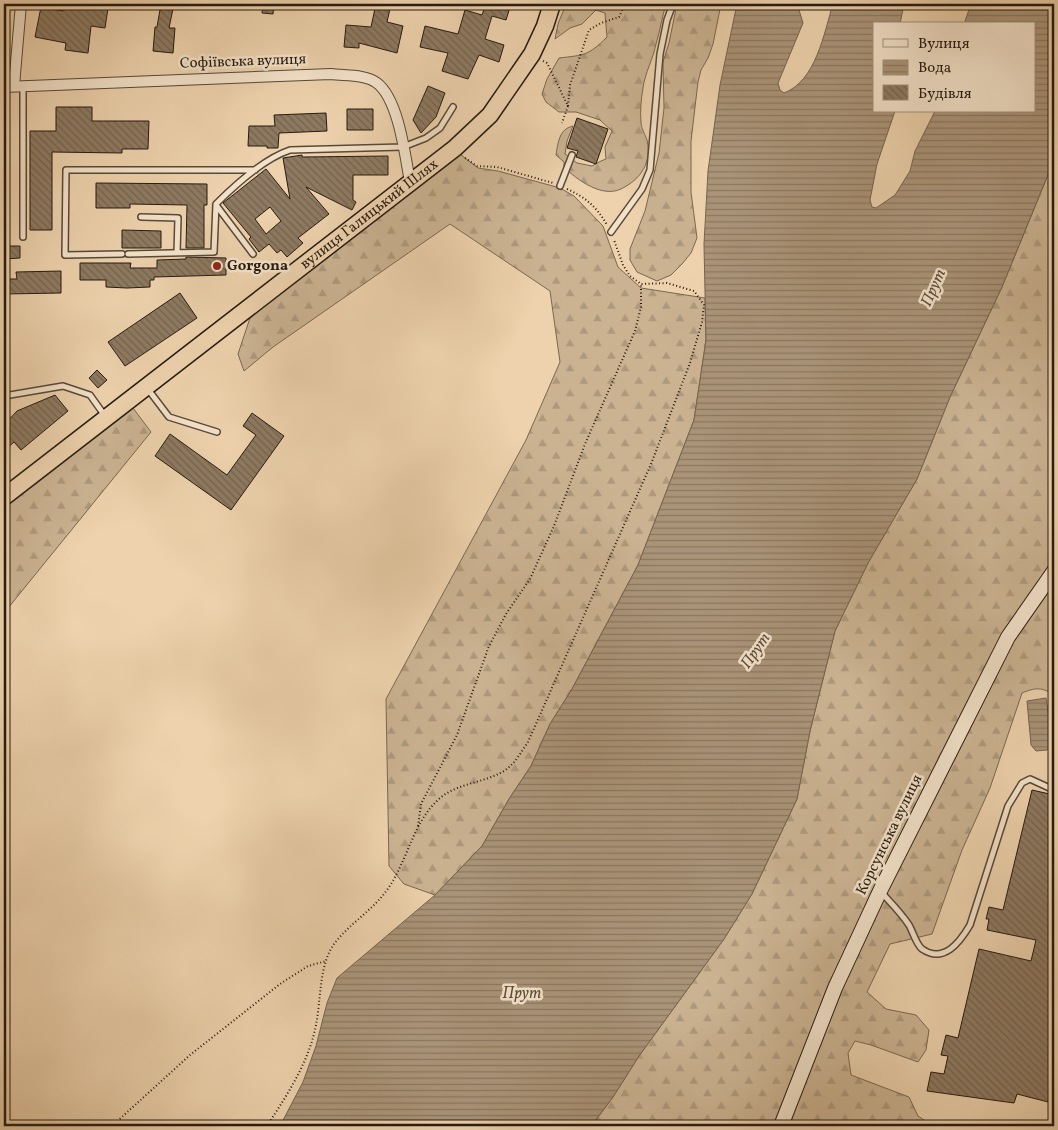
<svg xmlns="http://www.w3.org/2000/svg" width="1058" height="1130" font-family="Vollkorn,serif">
  <defs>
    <pattern id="forest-firs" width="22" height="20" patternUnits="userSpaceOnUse" patternTransform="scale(1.25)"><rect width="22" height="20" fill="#cbb392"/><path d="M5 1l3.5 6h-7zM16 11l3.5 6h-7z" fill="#ae997d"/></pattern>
    <pattern id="water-rules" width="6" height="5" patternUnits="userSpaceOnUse" patternTransform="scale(1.25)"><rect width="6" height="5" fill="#aa9478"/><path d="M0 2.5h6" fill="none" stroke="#8a7861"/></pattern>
    <pattern id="building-back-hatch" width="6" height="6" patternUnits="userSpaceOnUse" patternTransform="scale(1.25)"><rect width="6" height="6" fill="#8e7a62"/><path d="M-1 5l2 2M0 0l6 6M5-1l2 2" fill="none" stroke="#74634f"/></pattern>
  </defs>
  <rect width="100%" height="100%" fill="#edd2ad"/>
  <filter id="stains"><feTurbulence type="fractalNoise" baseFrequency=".004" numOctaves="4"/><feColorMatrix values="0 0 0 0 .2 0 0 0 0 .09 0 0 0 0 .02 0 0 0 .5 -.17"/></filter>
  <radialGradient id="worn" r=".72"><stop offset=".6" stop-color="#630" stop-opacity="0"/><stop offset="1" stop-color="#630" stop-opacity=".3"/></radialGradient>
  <!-- forest -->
  <path fill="url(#forest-firs)" stroke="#796751" d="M566 4H666C662 17 660 31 656 44 653 59 645 73 643 88 641 99 640 111 641 122 641 128 645 134 647 140 652 163 641 179 621 189 602 198 577 180 564 167V162L556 155C558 143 559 129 573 126L567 141 565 154 577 163 592 166 601 161 606 159 605 147 612 131 600 120 576 112H559L546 102 542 94 547 79 559 58C584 55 588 56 607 37L605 13 596 10 582 24 570 28 555 39 558 24Z
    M677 4H721L713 44 708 58 701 70 698 82 695 107 691 141V192L697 238 691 253 682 264 671 275 657 281 637 272 630 260V249L645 211 659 153 664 108 663 62 669 43Z
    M456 151 478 168 498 171 560 188 574 196 603 226 618 267 641 288 705 298 706 340 694 420 638 565 572 689 550 724 531 766 509 799 482 846 435 895 404 884 389 866 386 699 526 440 560 362 550 291 450 224 273 347 244 371 238 354 250 318Z
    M1054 160V696C1043 686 1034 688 1022 693L990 788 962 850 932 934 890 944 867 992 886 1009 916 1015 929 1030 926 1050 918 1062 871 1045 855 1041 848 1053 851 1075 909 1097 918 1116 933 1126H596L593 1124 613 1097 639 1056 724 939 752 894 797 799 810 731 835 631 868 563 917 479 950 397 1002 287Z
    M133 408 151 432 4 613V503Z"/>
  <!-- water -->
  <path fill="url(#water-rules)" stroke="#76644e" d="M737 4H795L799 10 803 23 778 83 780 90 784 93C816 81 824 33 833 4H904L900 24H874V111H895L877 164 870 200 872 207 876 208 895 195 910 171 915 151 935 111H1034V24H964L971 4H1054V160L1002 287 950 397 917 479 868 563 835 631 810 731 797 799 752 894 724 939 639 1056 613 1097 591 1126H280L303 1082 316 1046 327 1003 337 978 435 895 482 846 509 799 531 766 550 724 572 689 638 565 694 420 706 340 704 244 708 171 720 85Z
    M1046 698 1053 745 1047 750 1036 751 1031 745 1027 701Z"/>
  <!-- building -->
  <path fill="url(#building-back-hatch)" stroke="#271b10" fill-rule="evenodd" d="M64 4 108 8 105 28 91 26 88 53 65 50 66 43 35 37 41 7 63 11Z
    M161 4H174L169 28H175L173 53 153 51 155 27H157Z
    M263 4H274L273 14 262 13Z
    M376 4H391L387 22 403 26 397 53 359 43V48L344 47 346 25 371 27Z
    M486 4 498 6 499 4H511L506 20 492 16 485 39 504 45 499 62 479 55 468 79 442 71 448 53 420 47 425 26 458 34 465 10 482 15Z
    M428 86 445 93 436 117 421 133 413 120Z
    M56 107H92V121H149L148 149H122V153L52 152V230H30V131H56Z
    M347 109H373V130H347Z
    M326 113 327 131 279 133 278 148H267V146H248L249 126H275L274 115Z
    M577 118 608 129 596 164 576 157 578 151 567 148Z
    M302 155V157L388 156V175H353V200L356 202 352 210 306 187 329 214 298 238 303 243 287 257 281 250 277 253 269 244 259 252 249 239 251 237 223 203 266 169 290 199 283 158ZM270 207 281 221 266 234 255 219Z
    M96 183 207 184V205H204V248H186L187 205 130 204V208H96Z
    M122 230 161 231V248H122Z
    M4 246H20V258L4 259Z
    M186 257 226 258V275L154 277V280H150V287L127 288 106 287V280H80V263H131L130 268H157V260L186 259Z
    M61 271V293L4 294V279H17L16 272Z
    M180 293 197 318 125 366 108 342Z
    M97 370 107 380 98 388 89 378Z
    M55 395 68 411 21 450 14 442 4 451V425L17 411Z
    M252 413 284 436 231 510 155 456 170 434 227 475 256 435 243 426Z
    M1032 790 1054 795V960L1050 978 1054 979V1095L1052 1103 1017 1094 1014 1103 927 1091 931 1072 944 1074 948 1056 941 1055 946 1035 958 1038 979 949 1031 961 1036 940 987 930 989 919H986L989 907 1003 910Z"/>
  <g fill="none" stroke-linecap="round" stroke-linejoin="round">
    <defs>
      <path id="service" d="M560 186 572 155
        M216 205 253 254
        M141 217 178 218 177 253
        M611 232 642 189 650 170 660 54 667 20 673 4
        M23 237V87
        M122 254 65 255 66 170H255
        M128 254 214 252 216 204C236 184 263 159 290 150L403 147 426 138 440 128 453 107
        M147 388 169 417 217 432
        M4 396 63 386 90 395 105 416
        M881 892C891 903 901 913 909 925 913 932 916 944 922 949 944 964 960 942 970 925L1008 806 1022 783 1030 779 1054 790"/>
      <path id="minor" d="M14 86 21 4
        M4 87 331 74C345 76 365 74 377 83 399 100 405 156 410 182"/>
      <path id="secondary" d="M781 1126 835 988 880 891 1008 637 1054 571"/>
      <g id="trunk">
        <path id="s1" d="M4 497 455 148 490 115 532 54 545 26 552 4"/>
      </g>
    </defs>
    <!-- service casing -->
    <use href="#service" stroke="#584937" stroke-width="8"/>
    <!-- minor casing -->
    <use href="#minor" stroke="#584937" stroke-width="12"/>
    <!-- secondary casing -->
    <use href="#secondary" stroke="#271b10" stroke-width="16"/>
    <!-- trunk casing -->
    <use href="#trunk" stroke="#271b10" stroke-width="19"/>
    <!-- path -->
    <path stroke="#271b10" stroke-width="2" stroke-dasharray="1 2.5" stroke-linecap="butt" d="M543 61 547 63 568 106 562 123
      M568 106 570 85 589 30 601 23 619 17 625 4
      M465 158 477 166 497 167 553 183
      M567 189C585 197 597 207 607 225
      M418 826 421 804 457 735 489 646 506 614 530 579 554 526 585 444 635 331 641 307V284
      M112 1126 190 1055 280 984 308 966 326 961
      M267 1126C287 1095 309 1062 316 1025 321 1000 319 965 334 944 349 924 372 911 387 890 408 861 412 823 439 799 457 783 484 783 504 771 515 764 521 752 528 742L651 464 690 363 702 322 704 305 694 291 667 283 641 284 630 276 623 265 614 240"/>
    <!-- service -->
    <use href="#service" stroke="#f3e2ca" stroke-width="5"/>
    <!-- minor -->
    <use href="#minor" stroke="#f3e2ca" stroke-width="10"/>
    <!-- secondary -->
    <use href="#secondary" stroke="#f3e2ca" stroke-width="14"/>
    <!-- trunk -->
    <use href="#trunk" stroke="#edd2ad" stroke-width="16"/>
  </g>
  <!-- markers -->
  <circle fill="#8f2418" stroke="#f3e2ca" stroke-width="2" cx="217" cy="266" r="5"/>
  <g text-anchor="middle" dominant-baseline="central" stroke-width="5" stroke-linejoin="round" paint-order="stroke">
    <!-- street labels -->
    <g font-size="15" fill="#271b10" stroke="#f3e2ca">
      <text transform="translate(243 62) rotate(-2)">Софіївська вулиця</text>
      <text stroke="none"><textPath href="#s1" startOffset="462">вулиця Галицький Шлях</textPath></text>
      <text transform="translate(890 835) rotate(-64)">Корсунська вулиця</text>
    </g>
    <!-- poi labels -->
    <g font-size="15" font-weight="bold" fill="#271b10" stroke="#f3e2ca" text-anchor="start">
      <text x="227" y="266">Gorgona</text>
    </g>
    <!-- water labels -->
    <g font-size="16" font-style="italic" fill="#5b4b3a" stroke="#f3e2ca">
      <text transform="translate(934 288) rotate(-66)">Прут</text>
      <text transform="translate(756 651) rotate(-55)">Прут</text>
      <text x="522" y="994">Прут</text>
    </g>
  </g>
  <!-- margin -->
  <rect width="1058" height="1130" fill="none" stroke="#edd2ad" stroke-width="20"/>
  <rect x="5" y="5" width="1048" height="1120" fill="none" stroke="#271b10" stroke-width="2.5"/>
  <rect x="10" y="10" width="1038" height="1110" fill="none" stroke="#271b10"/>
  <!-- legend -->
  <rect x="873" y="22" width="162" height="90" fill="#f3e2ca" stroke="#a19280"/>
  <rect x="883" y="39" width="25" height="8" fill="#f3e2ca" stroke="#a19280"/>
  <text x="918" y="48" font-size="15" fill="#271b10">Вулиця</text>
  <rect x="883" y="60" width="25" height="15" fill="url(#water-rules)" stroke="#a19280"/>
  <text x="918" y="72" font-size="15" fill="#271b10">Вода</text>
  <rect x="883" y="85" width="25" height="15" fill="url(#building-back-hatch)" stroke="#a19280"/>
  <text x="918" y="98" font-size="15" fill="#271b10">Будівля</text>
  <rect width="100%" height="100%" filter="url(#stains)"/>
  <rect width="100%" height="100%" fill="url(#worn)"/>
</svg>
